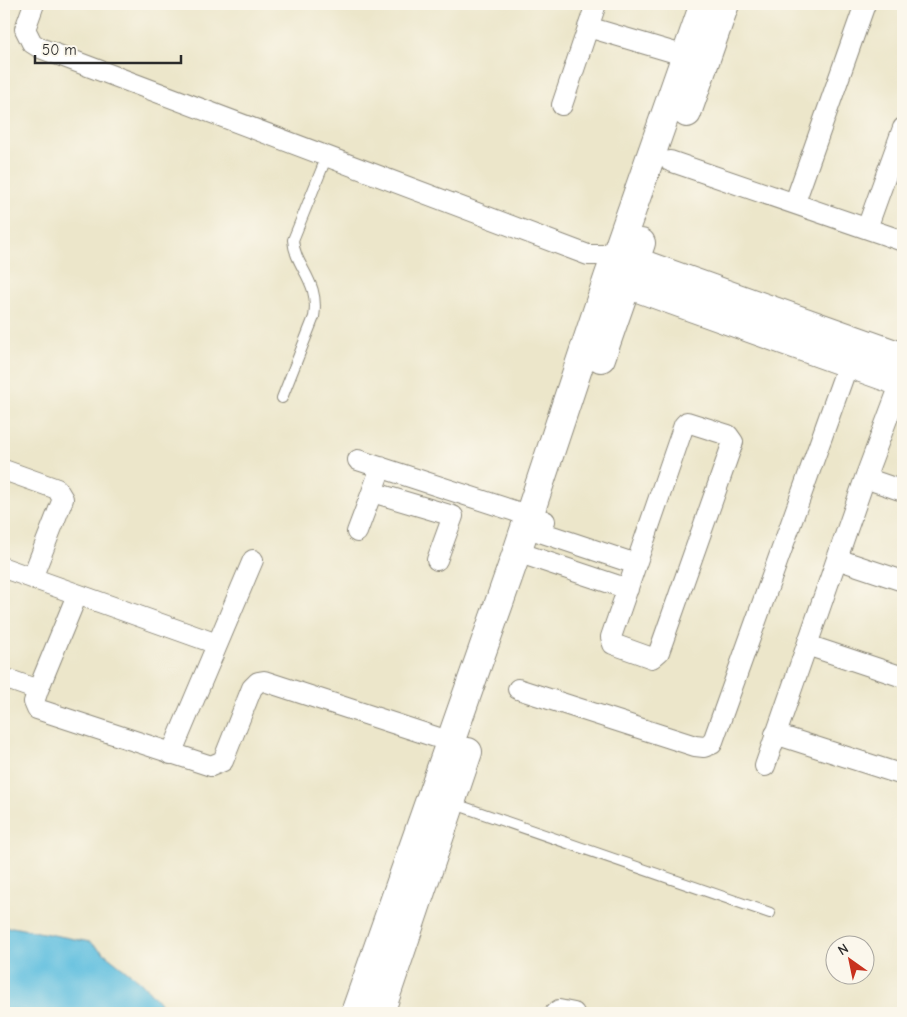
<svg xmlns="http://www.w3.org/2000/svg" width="907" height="1017" font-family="'Comic Neue',sans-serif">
  <rect width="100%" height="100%" fill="#fbf7ec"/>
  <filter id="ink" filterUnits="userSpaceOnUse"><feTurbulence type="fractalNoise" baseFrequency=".02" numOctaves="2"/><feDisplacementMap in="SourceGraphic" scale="10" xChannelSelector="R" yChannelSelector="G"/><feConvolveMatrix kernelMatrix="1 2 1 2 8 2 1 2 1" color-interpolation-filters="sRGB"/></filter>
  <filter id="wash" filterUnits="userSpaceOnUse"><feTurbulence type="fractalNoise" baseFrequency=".0096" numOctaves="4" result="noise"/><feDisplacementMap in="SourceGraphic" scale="20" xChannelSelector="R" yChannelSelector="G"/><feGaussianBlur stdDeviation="1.12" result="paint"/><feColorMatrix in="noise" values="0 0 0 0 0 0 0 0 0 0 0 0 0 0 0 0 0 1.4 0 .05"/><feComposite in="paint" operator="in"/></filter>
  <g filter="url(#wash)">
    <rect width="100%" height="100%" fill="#ece6ca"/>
    <!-- water -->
    <path fill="#61bfdf" stroke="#467585" d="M12 927 90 942 141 982 169 1013H4V928Z"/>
  </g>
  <g filter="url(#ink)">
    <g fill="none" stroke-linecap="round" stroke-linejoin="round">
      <defs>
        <path id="lane" d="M282 398 314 317C320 280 295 268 293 240L327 156
          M452 803 770 913"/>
        <path id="street" d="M34 4 25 29 32 43 40 48 588 255H617
          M588 27 686 56
          M562 105 596 4
          M670 161 903 241
          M795 202 865 4
          M867 228 903 128
          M687 422 728 435 733 442 659 652 652 658 613 644 611 637 684 425Z
          M358 460 545 521
          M381 467 372 492 453 516 437 560
          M4 470 57 489 63 499 32 578
          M865 478 903 491
          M525 527 636 564
          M357 532 372 492
          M517 552 628 589
          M837 559 903 581
          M4 568 217 644
          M77 595 38 690 34 702 37 709 211 766 223 761 252 688 258 682 264 681 451 742
          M807 645 903 677
          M4 678 38 690
          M518 689 695 746 704 747 712 744 848 364
          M775 734 903 775
          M171 754 253 560
          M765 766 865 478 901 382
          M555 1013 559 1010 574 1013"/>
        <path id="secondary" d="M687 113 725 4
          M617 255 903 357
          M610 278 903 383
          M601 358 641 243
          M355 1013 517 552 608 278 704 4
          M380 1013 468 752"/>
      </defs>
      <!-- lane casing -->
      <use href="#lane" stroke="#8c887a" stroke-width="12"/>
      <!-- street casing -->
      <use href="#street" stroke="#8c887a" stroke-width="22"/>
      <!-- secondary casing -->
      <use href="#secondary" stroke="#8c887a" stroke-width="30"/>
      <!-- lane -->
      <use href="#lane" stroke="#fff" stroke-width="10"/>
      <!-- street -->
      <use href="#street" stroke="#fff" stroke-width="20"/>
      <!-- secondary -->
      <use href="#secondary" stroke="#fff" stroke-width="28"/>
    </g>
  </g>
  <!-- margin -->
  <rect width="907" height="1017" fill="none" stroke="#fbf7ec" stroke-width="20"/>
  <!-- north arrow -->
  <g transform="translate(850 960) rotate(327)"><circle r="24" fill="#fbf7ec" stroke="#a8a59f"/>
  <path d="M0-4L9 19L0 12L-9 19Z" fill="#c8321e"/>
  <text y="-8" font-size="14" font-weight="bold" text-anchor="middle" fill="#2b2b2b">N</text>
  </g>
  <!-- scale -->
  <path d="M35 55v8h146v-8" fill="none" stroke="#2b2b2b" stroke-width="2.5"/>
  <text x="42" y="55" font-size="15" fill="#2b2b2b" stroke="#fbf7ec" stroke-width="4" paint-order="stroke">50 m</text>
</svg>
